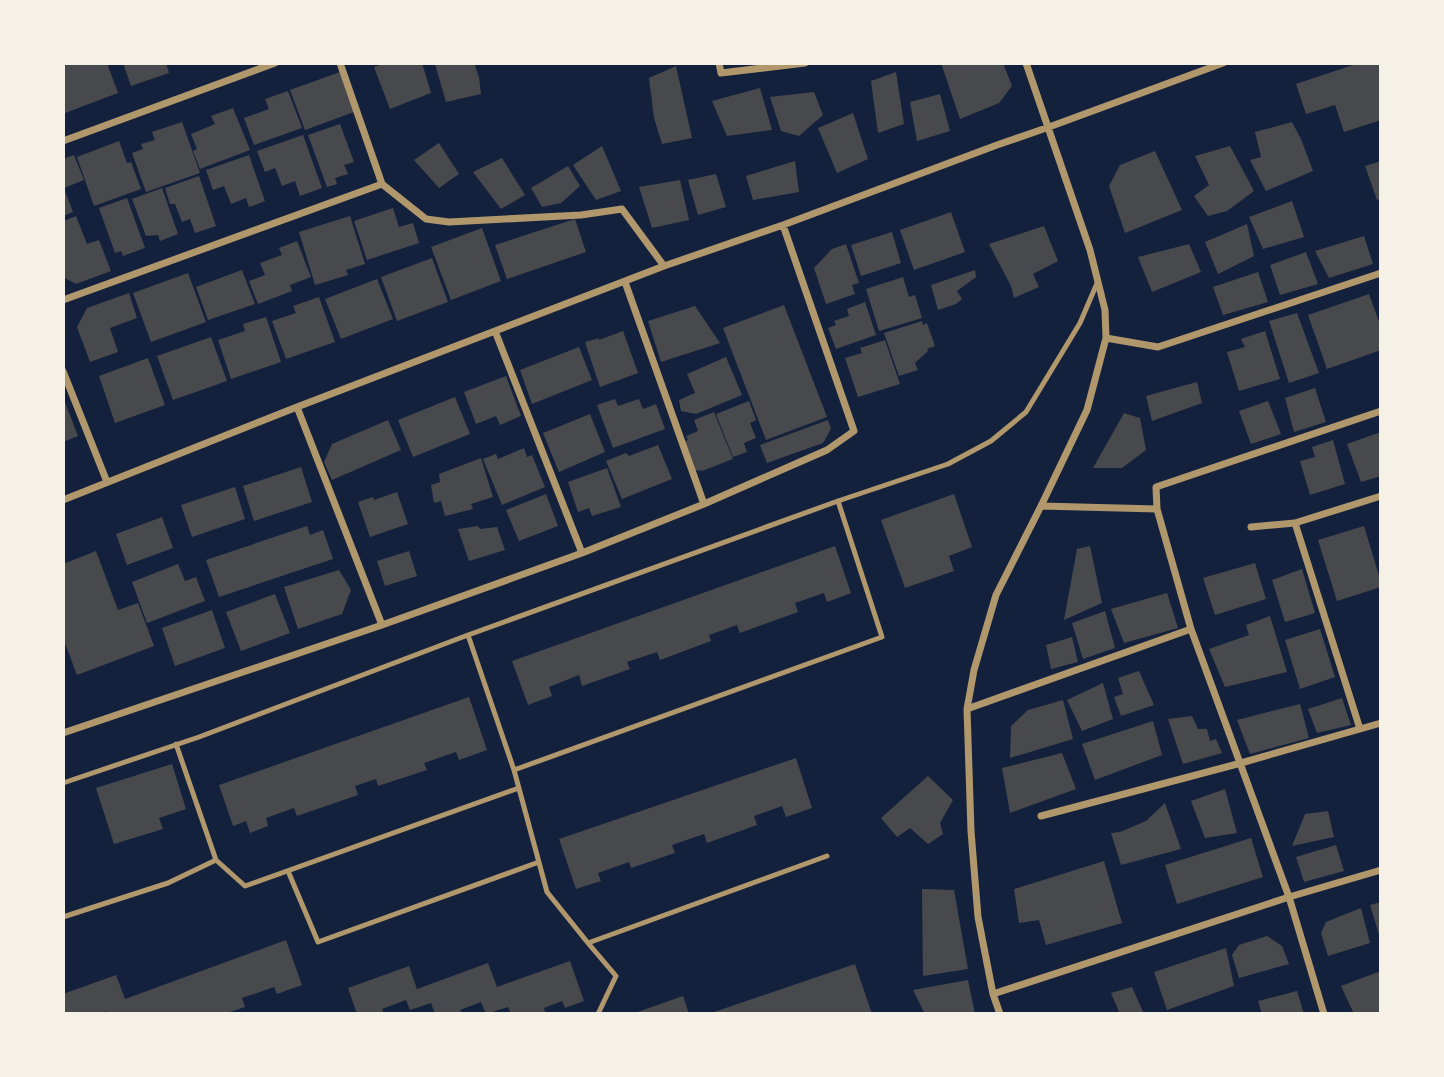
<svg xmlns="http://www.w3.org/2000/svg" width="1444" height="1077" font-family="Cabin,sans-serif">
  <rect width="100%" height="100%" fill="#14213d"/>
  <!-- building -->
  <path fill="#48494c" d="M72 63H107L118 93 65 113 63 106V66Z
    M123 63H166L169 73 131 86Z
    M387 63H422L431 93 390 109 374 67Z
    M438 63H474L479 77 481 94 446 102 435 64Z
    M941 63H1003L1012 86 999 103 960 119Z
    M1359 63H1381V120L1344 132 1335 105 1306 114 1296 84Z
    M676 66 692 138 662 144 654 118 649 78Z
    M340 72 354 112 305 130 290 90Z
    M896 72 904 124 878 133 871 81Z
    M760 88 772 130 727 136 712 101Z
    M288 91 302 128 254 145 244 118 269 109 265 99Z
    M814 92 823 115 799 136 781 131 770 97Z
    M940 94 950 131 917 141 910 102Z
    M233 108 250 150 200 169 193 151 197 149 191 134 215 124 211 116Z
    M853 113 868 159 837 173 818 128Z
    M182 122 200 173 146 192 132 153 143 149 141 144 155 140 152 132Z
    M1292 122 1301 139 1313 171 1266 191 1250 160 1261 157 1255 132Z
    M340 124 354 162 344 165 348 174 335 178 337 184 327 187 308 135Z
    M303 135 322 188 300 196 295 181 282 186 275 168 265 172 257 151Z
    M119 141 127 163 131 162 141 189 94 206 77 157Z
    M439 143 459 174 439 188 414 160Z
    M602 146 621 191 596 200 573 165Z
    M1230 146 1254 191 1227 211 1208 216 1194 196 1209 185 1195 156Z
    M1155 151 1182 210 1125 233 1109 186 1120 165Z
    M74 155 84 180 64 188 73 212 63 216V159Z
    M249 155 265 201 249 207 246 198 231 204 224 186 213 190 206 170Z
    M502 158 525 195 501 209 473 172Z
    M795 161 799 192 753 200 746 176Z
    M1381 161V199L1377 200 1365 166Z
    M568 166 580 186 561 203 542 207 531 188Z
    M716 174 726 207 698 215 688 180Z
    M199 176 216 226 195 233 190 219 182 222 175 204H170L165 188Z
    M680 180 689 220 652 228 639 187Z
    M162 188 178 234 160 241 158 235 146 236 132 199Z
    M127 198 145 248 123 256 121 251 115 253 99 208Z
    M1292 201 1304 237 1263 249 1249 217Z
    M393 208 399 227 413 223 419 243 367 260 354 221Z
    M951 212 965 252 914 270 900 230Z
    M76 216 87 244 99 240 111 271 76 284 63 277V221Z
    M350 216 365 264 346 270 348 275 315 285 299 232Z
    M575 219 586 252 507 279 495 245Z
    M1247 224 1254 256 1218 274 1205 242Z
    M1044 226 1058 261 1033 274 1039 287 1014 298 1011 286 989 244Z
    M482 228 501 281 451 300 431 247Z
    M892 232 901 263 861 276 851 245Z
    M1364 236 1373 264 1329 278 1315 251Z
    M297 241 311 277 290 285 292 291 258 304 249 281 265 275 260 263 282 255 279 248Z
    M846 244 859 283 852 285 855 294 826 304 814 268 832 249Z
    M1189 244 1201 272 1152 292 1138 257Z
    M1306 252 1318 284 1280 295 1270 265Z
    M432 258 448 302 397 321 381 277Z
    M242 270 255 304 208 320 196 287Z
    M975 270 976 277 957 291 962 299 956 304 938 310 931 285Z
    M1258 272 1268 302 1223 315 1213 287Z
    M188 273 206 322 151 342 133 293Z
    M903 277 909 297 915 295 922 318 879 331 866 289Z
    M377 279 393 319 341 339 325 299Z
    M129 293 137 318 110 328 118 352 90 362 77 327 87 308Z
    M1369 294 1381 327V350L1327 369 1308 315Z
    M319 297 335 342 286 359 272 321 296 313 293 306Z
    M865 302 876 335 836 349 828 328 836 325 834 321 849 316 847 309Z
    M784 305 827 417 766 440 723 328Z
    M695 306 720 343 661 362 648 321Z
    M1297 313 1319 373 1289 383 1269 321Z
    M266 317 281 362 231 379 218 340 245 331 243 324Z
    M922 321 923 325 927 323 935 346 927 349 928 351 915 363 918 370 899 376 884 333Z
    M623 331 638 373 600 387 585 342 599 338V340Z
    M1265 331 1280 379 1239 391 1227 352 1245 347 1241 339Z
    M211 337 227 381 173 400 157 356Z
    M885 340 900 384 858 397 845 358 862 353 860 348Z
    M579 347 592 380 532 404 520 370Z
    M726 357 742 395 696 414 681 411 679 400 695 393 687 374Z
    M148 358 165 405 115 423 99 376Z
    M506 376 521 416 500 425 496 416 476 424 464 392Z
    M1197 382 1202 403 1152 421 1146 396Z
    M1315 388 1326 422 1294 432 1285 398Z
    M63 397 78 436 63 442Z
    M455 397 470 434 413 457 398 420Z
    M615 399 618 406 639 399 643 409 656 404 665 429 613 448 597 405Z
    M749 401 756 420 750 423 756 438 744 443 747 452 733 457 716 414Z
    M1268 401 1281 434 1251 444 1239 411Z
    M714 412 733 459 702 471 695 470 684 442 688 440 686 436 698 431 694 420Z
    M1124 413 1140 418 1146 450 1122 468H1093Z
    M590 414 605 452 559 472 543 433Z
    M388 420 401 450 332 480 324 462 332 444Z
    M828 420 831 429 823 443 767 463 760 445Z
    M1381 432V476L1361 482 1347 444Z
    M1333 440 1345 484 1310 495 1300 461 1315 457 1312 447Z
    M658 445 672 479 622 499 606 461 626 453 629 456Z
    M524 448 527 457 532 455 545 487 502 505 483 459 496 454 498 459Z
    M481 458 493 497 471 504 473 509 445 516 441 501 434 503 431 485 440 482 439 474Z
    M301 467 312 502 254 521 243 486Z
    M607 468 621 507 592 516 589 508 578 512 568 482Z
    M235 487 245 519 192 537 181 505Z
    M397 492 408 524 370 537 358 502 373 497 374 500Z
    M546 494 558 526 519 541 506 510Z
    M954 494 972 547 949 556 954 571 905 588 881 520Z
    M162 517 173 548 127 565 116 534Z
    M307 526 310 535 323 530 333 559 219 597 206 560Z
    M478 526 480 529 497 527 505 550 469 561 458 529Z
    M1364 526 1381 582V587L1337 601 1318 540Z
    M835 546 851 593 827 602 824 593 795 603 798 612 740 633 737 625 709 635 711 641 660 660 657 652 627 662 630 669 582 686 579 675 549 687 552 696 528 705 512 661Z
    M1090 546 1102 603 1064 620 1077 549Z
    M96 551 118 610 138 603 154 646 77 675 63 638V564Z
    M409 551 417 576 385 586 377 561Z
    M1255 563 1266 599 1215 615 1203 578Z
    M178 564 185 581 196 577 205 601 147 623 132 582Z
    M1302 569 1315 613 1285 622 1272 580Z
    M339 570 351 590 342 614 298 629 284 587Z
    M1167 593 1178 628 1124 643 1111 609Z
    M275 594 290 633 241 651 226 612Z
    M212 610 225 648 175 666 162 628Z
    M1105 611 1115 648 1083 659 1072 623Z
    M1270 616 1287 672 1225 687 1209 649 1249 635 1246 625Z
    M1320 629 1335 677 1300 689 1285 640Z
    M1072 637 1078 662 1051 669 1046 645Z
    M1139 671 1154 705 1121 716 1114 697 1123 694 1118 678Z
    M1103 683 1113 719 1082 731 1067 700Z
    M469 697 487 750 459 760 456 752 424 763 427 770 378 786 376 779 355 786 358 795 297 816 294 808 266 818 268 826 250 833 246 821 233 826 219 785Z
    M1342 698 1351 725 1317 733 1308 709Z
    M1063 700 1073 739 1010 758 1011 726 1028 710Z
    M1300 704 1309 738 1250 754 1237 720Z
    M1192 716 1198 729H1207L1210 741 1216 739 1222 753 1183 764 1168 719Z
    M1153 721 1162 755 1095 780 1082 744Z
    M1062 753 1076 789 1010 813 1002 768Z
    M796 758 812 808 786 817 782 806 754 816 757 825 707 843 704 834 672 845 675 853 631 868 629 862 598 873 601 881 576 889 559 839Z
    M172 764 186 809 159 818 163 829 114 844 96 788Z
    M928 776 953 800 940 823 943 834 928 844 910 828 897 837 881 818Z
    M1225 789 1237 833 1205 838 1191 801Z
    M1165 803 1181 849 1121 865 1111 833 1120 832 1146 821Z
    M1328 811 1334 837 1292 846 1305 814Z
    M1251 838 1263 877 1177 904 1165 865Z
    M1336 845 1344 871 1304 882 1296 857Z
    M1104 861 1122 923 1046 945 1039 920 1019 923 1014 889Z
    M922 889 954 890 968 969 923 976Z
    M1381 902V938H1380L1370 905Z
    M1361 908 1370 943 1328 956 1321 933 1326 922Z
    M1267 936 1282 946 1289 964 1239 978 1232 955 1239 945Z
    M286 940 302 985 277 994 274 987 242 998 245 1007 224 1014H107L106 1011 99 1014H63V994L116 975 125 999Z
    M1226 948 1234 986 1167 1010 1154 972Z
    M570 961 584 1001 565 1008 562 1001 544 1008 545 1012 543 1014H511L508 1007 486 1014 481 1002 460 1010 462 1014H435L431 1003 410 1010 406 1000 382 1009 384 1014H357L348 988 409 966 417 989 488 963 497 987Z
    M855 964 872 1014H708Z
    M1381 971V1014H1354L1341 986Z
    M968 980 975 1014H925L913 990Z
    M1132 987 1144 1014H1120L1111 993Z
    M1297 991 1304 1014H1262L1258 1001Z
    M683 996 689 1014H632Z"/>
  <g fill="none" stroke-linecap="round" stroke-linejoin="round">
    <!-- service -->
    <path stroke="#b1986c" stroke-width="5" d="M468 635 514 770 547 892 588 943 827 856
      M176 744 216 860
      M514 770 882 637 838 501
      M63 783 199 737 468 635 838 501 948 464 991 441 1026 412 1080 323 1098 281
      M288 871 318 942 539 862
      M63 917 168 883 216 860 245 886 519 788
      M588 943 616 976 598 1014"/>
    <!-- minor -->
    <path stroke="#b1986c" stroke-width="7" d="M340 63 382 184 426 219 449 222 581 215 622 209 664 266
      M719 63 721 73 805 63
      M63 141 275 63
      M625 282 704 504
      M63 300 382 184
      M495 331 582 553
      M1106 338 1158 347 1381 273
      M63 371 107 482
      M297 407 382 625
      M63 500 297 407 664 266 783 225 997 145 1049 127 1223 63
      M1041 506 1157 509 1156 487 1381 411
      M1157 509 1191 629 1289 897 1324 1014
      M1295 523 1360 729
      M1251 527 1295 523 1381 496
      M967 709 1191 629
      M63 733 382 625 582 553 704 504 827 450 854 431 783 225
      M1041 816 1241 763 1381 723
      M993 994 1289 897 1381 870
      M1000 1014 993 994 978 917 971 831 967 709 974 670 996 595 1041 506 1087 410 1106 338 1105 310 1090 250 1026 63"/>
  </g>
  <!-- border -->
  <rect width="1444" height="1077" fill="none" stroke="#f6f1e7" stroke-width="130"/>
</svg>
